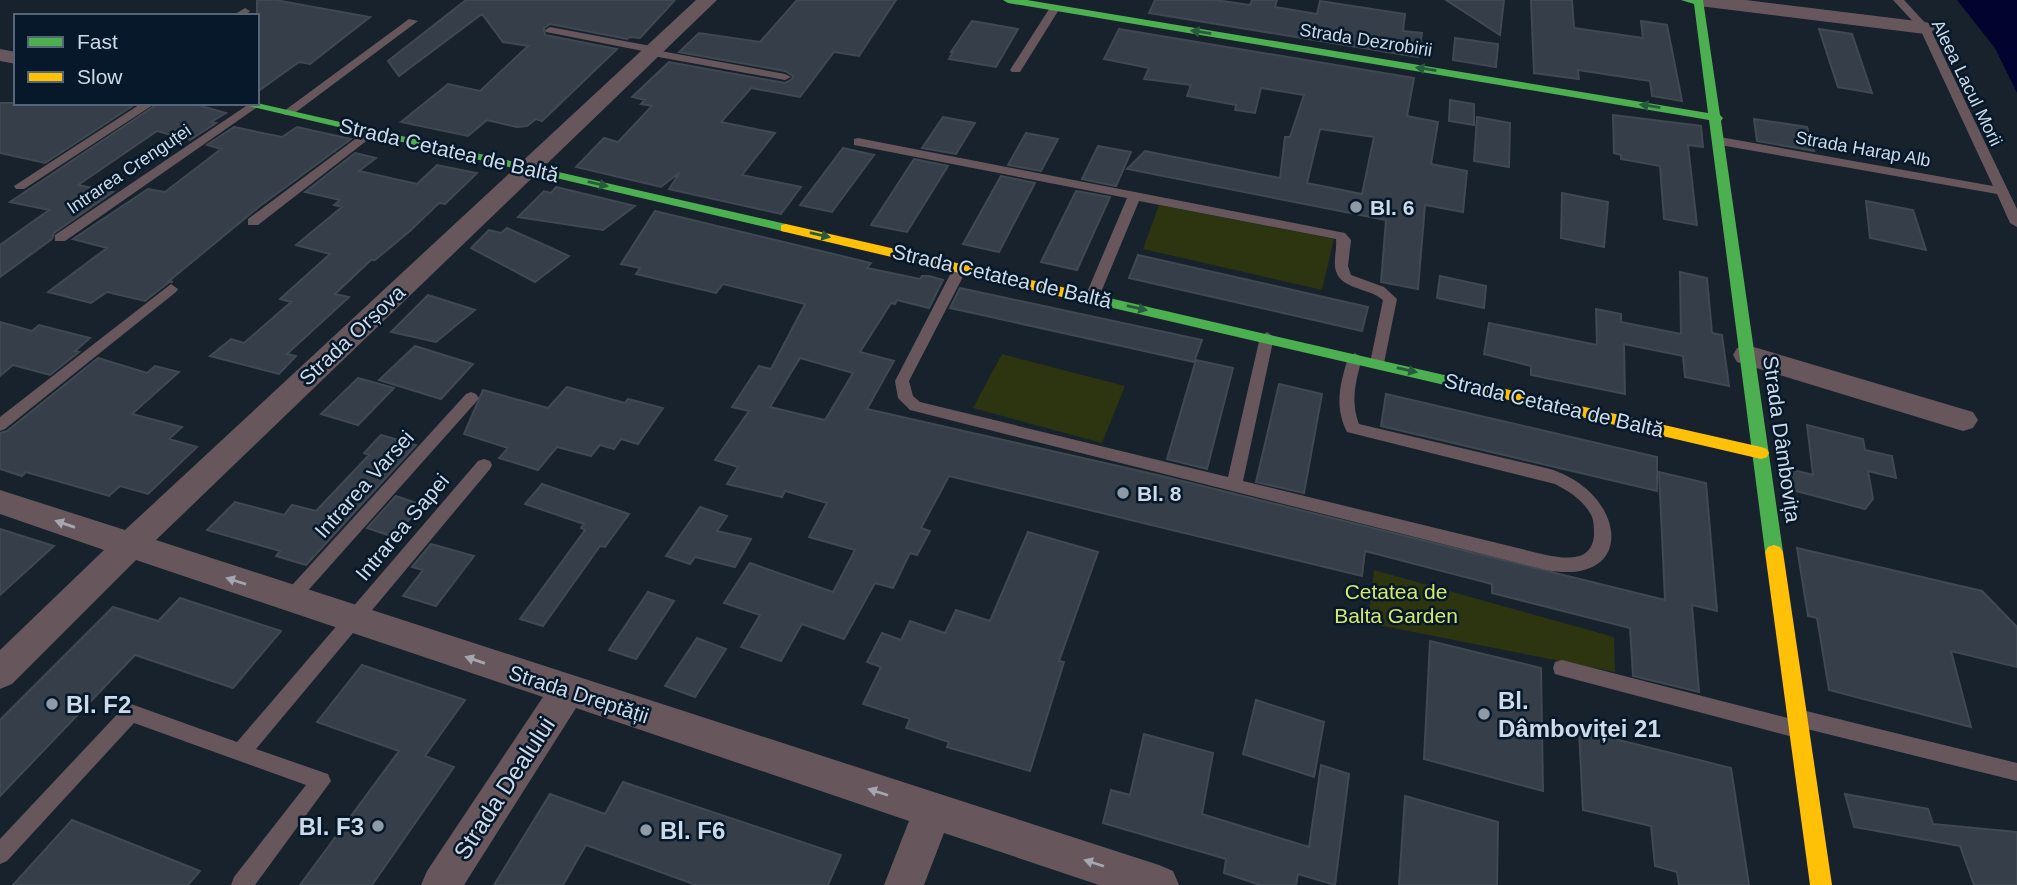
<svg xmlns="http://www.w3.org/2000/svg" width="2017" height="885" font-family="Helvetica,sans-serif">
  <rect width="100%" height="100%" fill="#17222d"/>
  <!-- green -->
  <path fill="#2d3410" d="M1159 205 1334 239 1322 290 1143 249Z
    M1002 354 1125 386 1102 443 973 408Z
    M1374 570 1614 637 1615 672 1368 623Z"/>
  <!-- water -->
  <path fill="#02032e" d="M1957 0H2017V93L1995 48Z"/>
  <!-- building -->
  <path fill="#363f49" stroke="#404952" stroke-width="2" fill-rule="evenodd" d="M257 0H275L370 17 310 64 299 62 257 92Z
    M466 0H675L640 38 630 37 627 39 550 24 544 28 545 35 617 49 542 121 536 119 527 126 517 127 487 120 468 136 401 122 448 84 480 91 528 46 503 42 482 14 399 76 388 61Z
    M797 0H896L859 56 834 52 800 97 751 88 721 122 775 133 742 175 801 187 781 214 669 189 680 172 661 187 576 167 604 138 618 142 652 106 641 104 645 100 632 97 669 62 785 83 792 79 793 76 785 71 679 52 699 33 760 42Z
    M1155 0H1215L1250 5 1252 0H1277L1275 7 1317 14 1320 1 1405 14 1403 31 1422 33 1418 57 1149 13Z
    M1446 0H1504L1500 35Z
    M1531 0H1572L1574 28 1643 38 1641 21 1667 25 1682 101 1652 96 1650 81 1578 70 1579 79 1534 73Z
    M972 21 1018 29 996 67 949 59 953 52H951Z
    M1119 29 1414 78 1407 116 1438 122 1431 164 1467 171 1463 212 1425 205 1418 289 1381 282 1386 220 1127 169 1145 151 1280 178 1285 137H1290L1304 95 1261 88 1255 113 1235 110 1236 105 1187 96 1191 85 1144 79 1149 68 1104 59ZM1320 129 1374 137 1362 194 1307 183Z
    M1819 29 1852 34 1872 93 1838 87Z
    M1455 38 1498 44 1496 67 1453 60Z
    M1450 100 1474 104V125L1449 121Z
    M0 103H137L45 163 0 153Z
    M159 103H191L226 113 211 122 216 123 190 140 157 131 78 185 113 192 54 233 52 239 0 277V245L49 210 10 202Z
    M1613 115 1701 126 1703 147 1688 145 1697 225 1664 219 1660 166 1621 159V155L1614 153Z
    M943 117 975 123 956 154 922 148Z
    M1477 117 1510 123 1509 167 1474 161Z
    M1754 119 1807 127 1814 151 1757 141Z
    M234 127 282 137 297 127 351 139 260 206 169 281 173 282H169L145 301 107 292 91 303 48 292 107 248 73 239 148 189 165 192 221 149 207 145Z
    M1026 133 1058 139 1041 171 1008 165Z
    M1098 146 1131 152 1116 186 1082 179Z
    M843 148 874 155 832 212 800 205Z
    M355 153 376 158 359 171 417 184 437 165 477 173 445 204 439 203 410 231 375 260H371L335 294 349 297 287 354 296 356 279 374 210 356 231 339 244 343 291 302 280 299 330 254 296 245 342 207 334 205 340 200 305 192Z
    M914 159 948 166 907 232 871 225Z
    M1001 176 1035 183 999 252 963 244Z
    M556 187 635 206 603 230 518 217 544 191 551 193Z
    M1076 191 1110 197 1077 270 1041 262Z
    M1562 193 1608 202 1604 247 1561 238Z
    M1866 201 1913 210 1926 250 1870 238Z
    M655 211 871 263 867 268 920 279 922 276H929L943 280 929 308 897 300 895 304 891 303 860 352 894 361 867 409 1162 476 1665 600 1659 472 1706 483 1717 611 1692 605 1699 692 1633 676 1630 628 1492 593V584L1365 551 1362 576 949 476 921 528 930 531 917 555 910 553 893 588 875 583 844 639 802 624 781 661 741 647 760 615 724 603 750 563 833 592 855 550 809 537 827 503 785 491 782 497 727 484 738 467 715 460 749 411 732 407 759 366 771 369 805 304 723 284 716 293 636 274 640 268 621 264ZM800 358 853 373 825 420 770 407Z
    M507 228 569 256 535 282 471 248 489 230 501 233Z
    M1138 255 1368 307 1362 331 1129 278Z
    M1680 272 1707 278 1712 333 1722 335 1729 386 1685 377 1683 356 1624 344 1625 394 1531 375V366L1484 354 1489 323 1597 345 1596 309 1621 314V322L1681 334Z
    M1440 276 1486 286 1484 308 1437 298Z
    M960 288 1202 340 1194 362 950 308Z
    M428 295 475 310 436 342 391 332Z
    M0 322 32 331 39 325 90 338 75 351 79 352 50 375 13 365 0 376Z
    M415 346 473 364 441 399 379 380Z
    M98 358 147 373 155 366 179 372 132 414 182 427 169 439 197 447 148 494 120 486 109 496 26 472 22 476 0 469V433L7 431Z
    M1196 360 1233 368 1207 469 1167 459Z
    M358 378 394 388 358 425 321 414Z
    M1279 384 1322 394 1304 493 1256 482Z
    M567 387 625 403 628 399 663 408 638 444 621 439 614 449 600 445 591 456 557 447 538 470 499 458 508 448 464 434 483 390 548 408Z
    M1386 394 1657 457V491L1381 426Z
    M1807 425 1863 439 1865 450 1892 456 1896 478 1868 471 1873 499 1865 509 1788 489 1786 468 1813 475Z
    M381 435 416 445 306 565 276 556 280 551 207 530 235 502 284 515 292 505 316 511 369 455 364 453Z
    M542 484 629 514 605 547 600 546 543 626 520 619 585 530 581 528 584 524 525 504Z
    M396 496 422 505 394 537 367 528Z
    M700 507 727 516 717 531 751 539 735 567 695 557 690 564 666 556Z
    M0 529 54 546 0 595Z
    M1028 532 1098 552 1059 661 1064 662 1030 771 947 747 949 742 906 728 910 719 863 704 881 667 867 662 882 633 901 640 910 621 945 633 956 610 990 621Z
    M431 544 474 556 436 606 403 596 423 570 412 567Z
    M1797 548 1982 591 2017 627V667L1951 651 1971 727 1829 690 1817 618 1808 616Z
    M648 592 674 601 636 659 609 650Z
    M180 598 281 631 233 688 135 655 0 796V720L113 607 158 621Z
    M697 638 726 649 695 697 665 686Z
    M1430 641 1541 668 1543 791 1424 759Z
    M362 665 465 700 425 756 454 767 372 885H300L399 751 317 722Z
    M1256 700 1324 722 1314 777 1243 754Z
    M1579 730 1731 768 1749 885H1679L1677 872 1655 866 1651 826 1583 810Z
    M1144 734 1213 753 1202 814 1309 847 1321 765 1349 774 1335 885 1298 874 1296 885H1260L1224 873 1226 859 1103 823 1111 790 1130 795Z
    M623 782 841 855 828 885H696L586 845 563 885H494L550 794 605 814Z
    M1845 794 1928 809 1933 824 2017 832V885H1974L1960 846 1854 827Z
    M1405 796 1498 822 1497 885H1399Z
    M72 820 200 871 188 885H13Z"/>
  <g fill="none" stroke-linecap="round" stroke-linejoin="round">
    <!-- lane -->
    <path fill="#67575d" fill-rule="evenodd" d="M1893 0H1904L1930 28 2017 209V227L2010 223 1997 194 1720 145 1714 141 1720 137 1993 186 1920 29Z
      M1051 6 1060 8 1020 72H1012L1010 70Z
      M245 8 250 11 245 16H232Z
      M409 19 418 21 292 115H284V111Z
      M550 27 656 47 661 51 785 74 791 77 785 80 653 56 649 55 648 52 546 32 545 30Z
      M142 103H156L24 189H16L14 186Z
      M249 104 256 103 259 106 65 241H55V235Z
      M370 128 374 129V135L258 225H248V219Z
      M858 138 1345 233 1351 240 1348 266 1351 275 1384 287 1397 299 1384 363 1377 368 1370 363 1383 300C1368 287 1338 290 1335 267 1334 257 1337 248 1336 239L1139 201 1099 297 1092 302 1085 297 1127 198 854 145V139Z
      M961 263 968 267 909 381 913 396 920 402 1228 477 1260 337 1267 332 1274 337 1243 481 1546 555C1567 559 1592 562 1594 535 1594 527 1594 519 1590 513 1582 499 1568 491 1555 484L1347 432C1334 406 1340 384 1348 358L1355 353 1362 358C1356 381 1350 401 1359 424L1550 469C1627 493 1638 587 1546 570L910 410 898 398 895 381 954 267Z
      M171 284 178 289 176 292 5 429 0 431V417Z
      M471 392 476 394 479 398 476 402 296 604 290 607 284 604 281 599 284 594 466 394Z
      M484 459 490 461 492 465 490 469 256 749 328 774 331 781 255 885H231L234 877 306 785 134 723 7 861 0 864V839L124 707 131 704 237 742 478 461Z
      M1562 660 1792 719 1795 713 1802 710 2017 763V781L1803 728 1800 734 1793 737 1562 676 1555 674 1553 668 1555 662Z"/>
    <!-- street -->
    <path fill="#67575d" fill-rule="evenodd" d="M696 0H717L156 540 1159 865 1173 871 1179 885H1099L944 833 924 885H884L909 821 576 708 464 885H421L427 871 543 697 136 560 12 684 0 689V650L104 550 0 514V490L125 530Z
      M1689 0H1746L1925 22 1932 24 1935 28 1932 32 1925 34 1699 6Z
      M0 49 16 52V64L0 61Z
      M1747 345 1973 412 1978 420 1973 428 1963 431 1737 362 1733 355 1737 348Z"/>
    <!-- fast -->
    <path fill="#4caf50" fill-rule="evenodd" d="M1003 0H1027L1708 113 1694 4 1681 0H1703L1720 115 1723 118 1721 121 1783 552 1780 557 1774 559 1768 557 1765 552 1709 120 1008 3Z
      M236 103H257L786 224 793 228 786 232Z
      M1079 291 1492 386 1500 391 1492 396 1074 299 1072 296 1074 293Z"/>
    <!-- slow -->
    <path fill="#ffc107" fill-rule="evenodd" d="M786 224 1079 291 1086 296 1079 301 781 231V225Z
      M1492 386 1761 447 1767 449 1769 453 1767 457 1761 459 1487 395 1484 391Z
      M1774 545 1780 547 1783 552 1832 885H1810L1765 552 1768 547Z"/>
  </g>
  <!-- one-way arrows -->
  <defs><path id="oneway-solid" d="M-6-.8H1V-3.2L6.5 0L1 3.2V.8H-6Z" transform="scale(1.75)"/></defs>
  <g fill="#265c3b">
    <use href="#oneway-solid" transform="translate(1201 32) rotate(-171)"/>
    <use href="#oneway-solid" transform="translate(1426 69) rotate(-171)"/>
    <use href="#oneway-solid" transform="translate(1650 106) rotate(-171)"/>
    <use href="#oneway-solid" transform="translate(598 184) rotate(13)"/>
    <use href="#oneway-solid" transform="translate(820 235) rotate(13)"/>
    <use href="#oneway-solid" transform="translate(1137 308) rotate(13)"/>
    <use href="#oneway-solid" transform="translate(1407 370) rotate(13)"/>
  </g>
  <g fill="#a5a6b0">
    <use href="#oneway-solid" transform="translate(65 524) rotate(-161)"/>
    <use href="#oneway-solid" transform="translate(236 581) rotate(-162)"/>
    <use href="#oneway-solid" transform="translate(475 660) rotate(-161)"/>
    <use href="#oneway-solid" transform="translate(878 792) rotate(-162)"/>
    <use href="#oneway-solid" transform="translate(1094 863) rotate(-162)"/>
  </g>
  <!-- markers -->
  <g fill="#8e9aa6" stroke="#06182a" stroke-width="2.5">
    <circle cx="1356" cy="207" r="7"/>
    <circle cx="1123" cy="493" r="7"/>
    <circle cx="52" cy="704" r="7"/>
    <circle cx="1484" cy="714" r="7"/>
    <circle cx="378" cy="826" r="7"/>
    <circle cx="646" cy="830" r="7"/>
  </g>
  <g text-anchor="middle" dominant-baseline="central" stroke-width="5" stroke-linejoin="round" paint-order="stroke">
    <!-- far-street labels -->
    <g font-size="18" fill="#cedae7" stroke="#06182a">
      <text transform="translate(1366 40) rotate(9)">Strada Dezrobirii</text>
      <text transform="translate(1967 83) rotate(64)">Aleea Lacul Morii</text>
      <text transform="translate(1863 149) rotate(10)">Strada Harap Alb</text>
      <text transform="translate(129 169) rotate(-34)">Intrarea Crenguței</text>
    </g>
    <!-- street labels -->
    <g font-size="21" fill="#cedae7" stroke="#06182a">
      <text transform="translate(449 150) rotate(13)">Strada Cetatea de Baltă</text>
      <text transform="translate(1002 276) rotate(13)">Strada Cetatea de Baltă</text>
      <text transform="translate(352 335) rotate(-43)">Strada Orșova</text>
      <text transform="translate(1554 405) rotate(13)">Strada Cetatea de Baltă</text>
      <text transform="translate(1782 439) rotate(82)">Strada Dâmbovița</text>
      <text transform="translate(364 484) rotate(-48)">Intrarea Varsei</text>
      <text transform="translate(402 527) rotate(-50)">Intrarea Sapei</text>
      <text transform="translate(579 694) rotate(18)">Strada Dreptății</text>
    </g>
    <!-- poi labels -->
    <g font-size="21" font-weight="bold" fill="#cedae7" stroke="#06182a" text-anchor="start">
      <text x="1370" y="207">Bl. 6</text>
      <text x="1137" y="493">Bl. 8</text>
    </g>
    <!-- park labels -->
    <g font-size="21" fill="#d5e86b" stroke="#06182a">
      <text x="1396" y="591">Cetatea de<tspan x="1396" dy="24">Balta Garden</tspan></text>
    </g>
    <!-- near-poi labels -->
    <g font-size="24" font-weight="bold" fill="#cedae7" stroke="#06182a" text-anchor="start">
      <text x="1498" y="700">Bl.<tspan x="1498" dy="28">Dâmboviței 21</tspan></text>
      <text x="66" y="704">Bl. F2</text>
      <text x="364" y="826" text-anchor="end">Bl. F3</text>
      <text x="660" y="830">Bl. F6</text>
    </g>
    <!-- near-street labels -->
    <g font-size="24" fill="#cedae7" stroke="#06182a">
      <text transform="translate(504 788) rotate(-57)">Strada Dealului</text>
    </g>
  </g>
  <!-- legend -->
  <rect x="14" y="14" width="245" height="91" fill="#06182a" stroke="#566676" stroke-width="2"/>
  <rect x="28" y="37" width="35" height="10" fill="#4caf50" stroke="#566676" stroke-width="2"/>
  <text x="77" y="49" font-size="21" fill="#cedae7">Fast</text>
  <rect x="28" y="72" width="35" height="10" fill="#ffc107" stroke="#566676" stroke-width="2"/>
  <text x="77" y="84" font-size="21" fill="#cedae7">Slow</text>
</svg>
